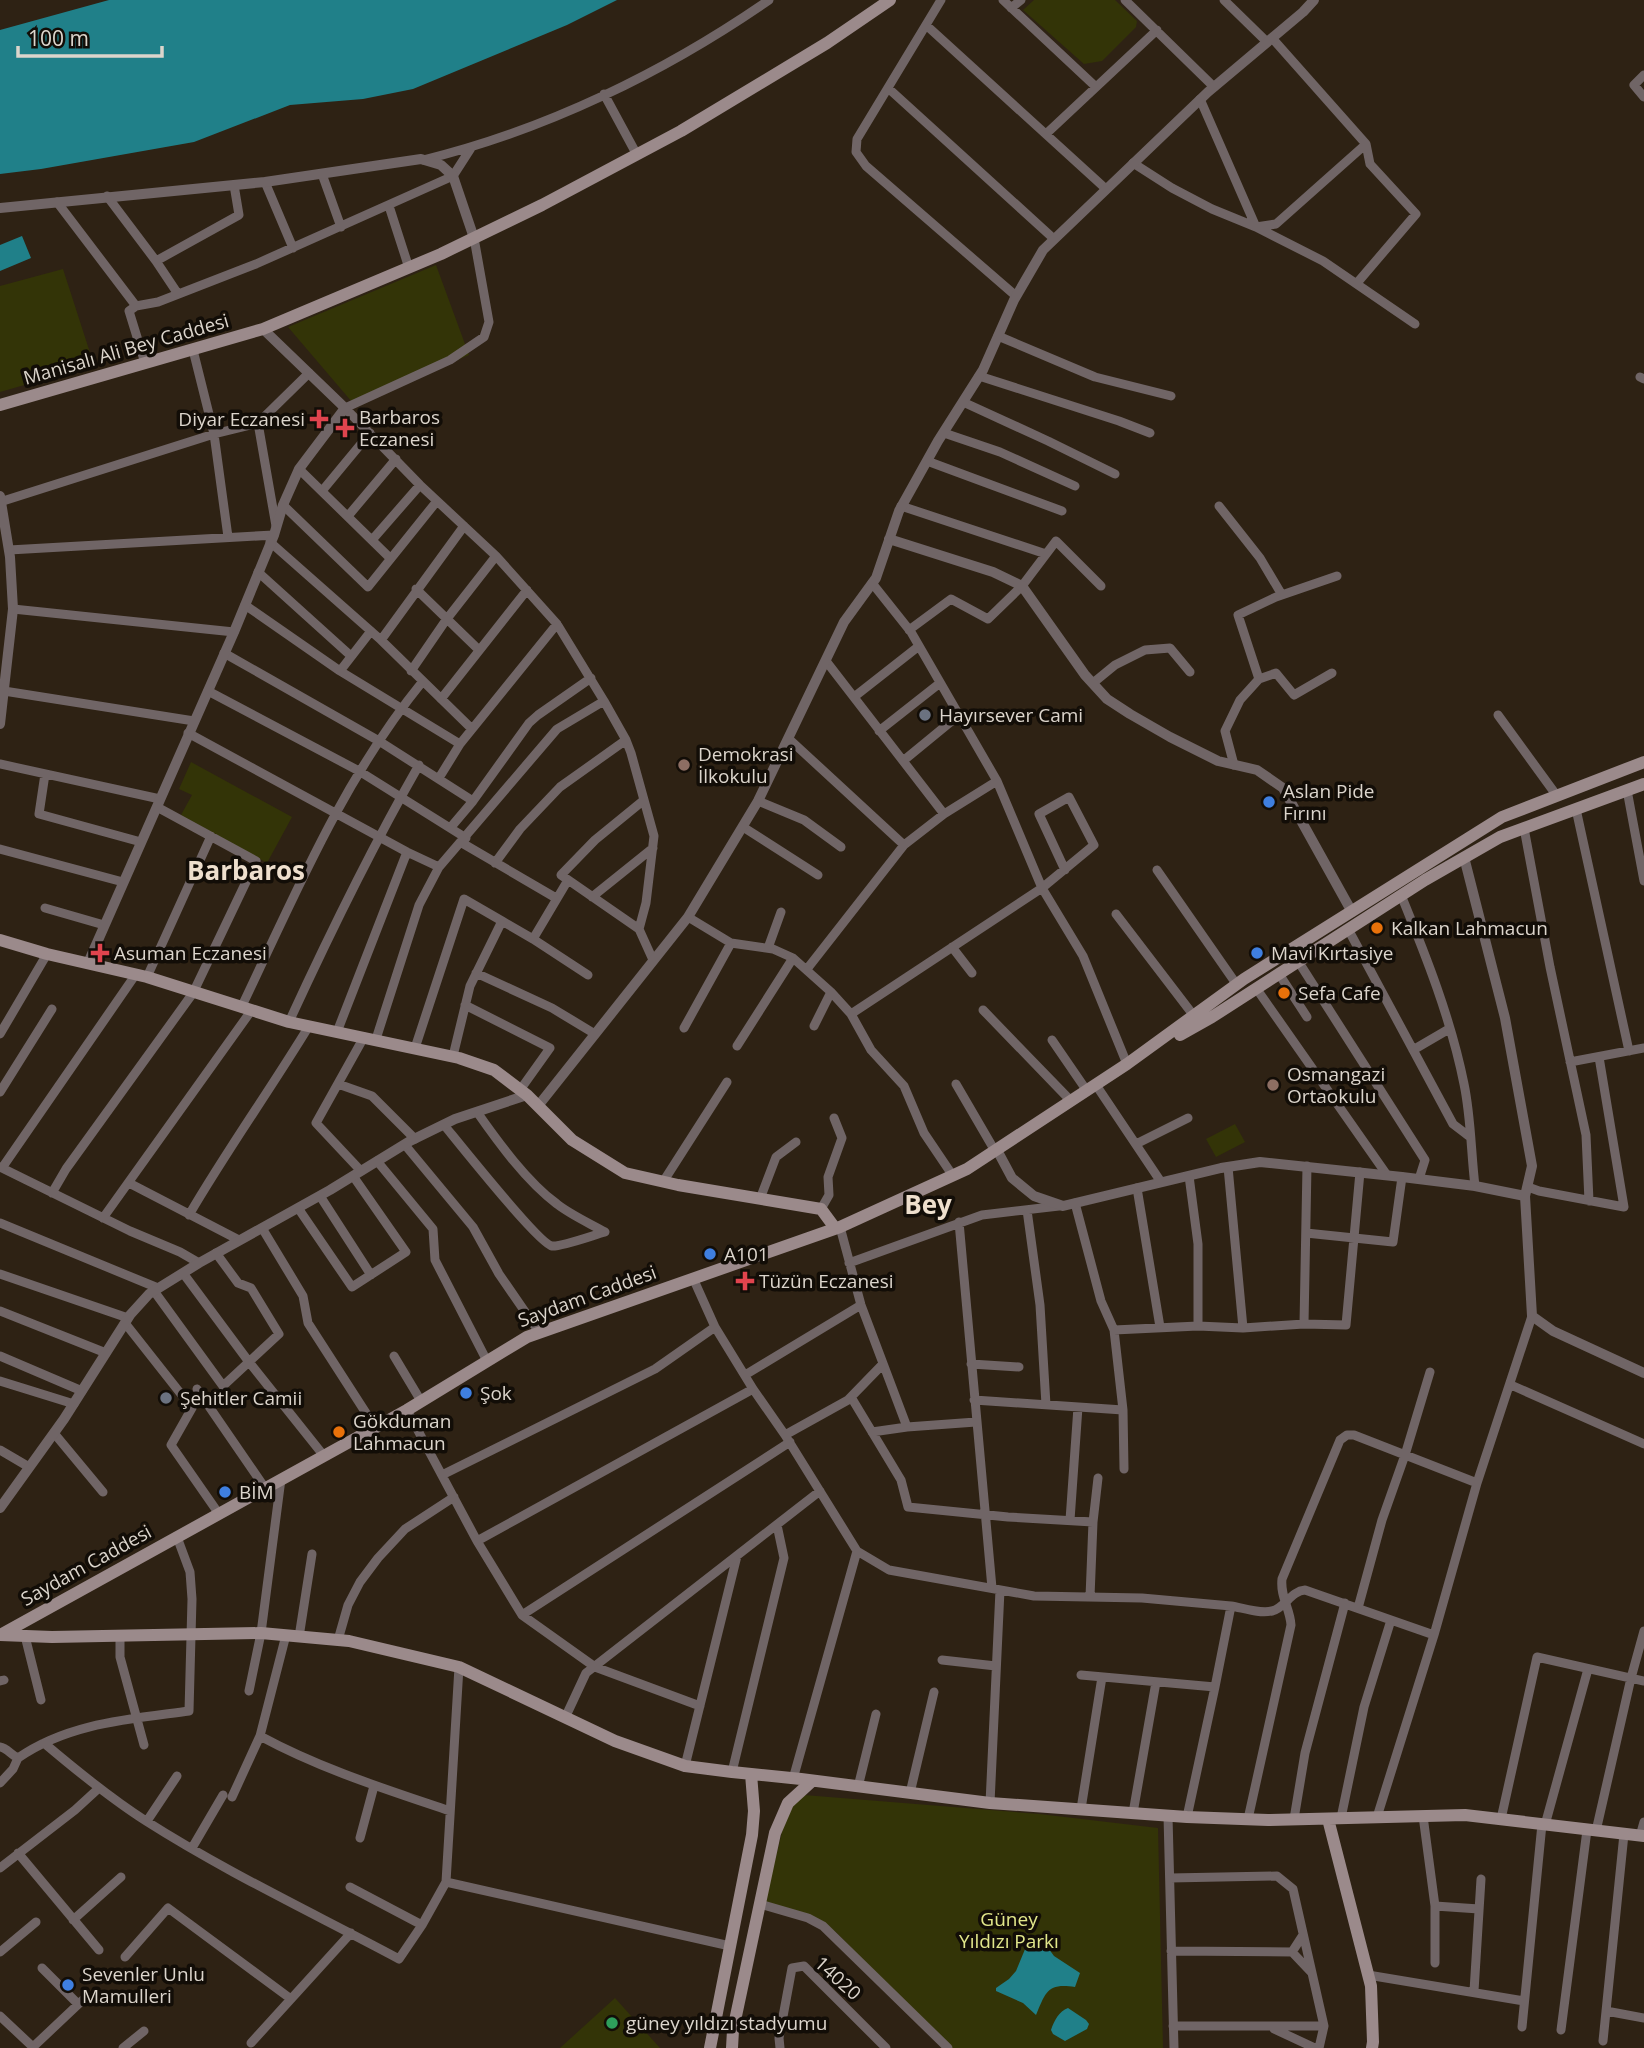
<svg xmlns="http://www.w3.org/2000/svg" width="1644" height="2048" font-family="'Open Sans',sans-serif">
  <rect width="100%" height="100%" fill="#2e2214"/>
  <!-- green -->
  <path fill="#333407" d="M1034 0H1115L1137 21 1136 27 1102 61 1084 64 1023 10Z
    M436 265 469 355 369 398 352 402 288 327Z
    M63 269 94 365 0 392V286Z
    M191 762 292 817 267 863 181 815 192 795 179 789Z
    M1235 1124 1245 1142 1216 1157 1206 1139Z
    M804 1795 1039 1814 1158 1828 1163 2048H948L836 1932 803 1914 760 1904 776 1857 787 1811Z
    M615 1998 660 2048H560Z"/>
  <!-- water -->
  <path fill="#208089" d="M109 0H617L567 25 413 89 363 99 290 105 194 142 41 169 0 174V30Z
    M22 236 31 258 0 271V245Z
    M1039 1940 1046 1945 1054 1956 1080 1973 1075 1987C1047 1983 1046 1992 1036 2015L1023 2003 996 1991V1988L1009 1979 1016 1971 1028 1942Z
    M1068 2008 1086 2020 1089 2024 1087 2029 1065 2041 1053 2034 1051 2030C1054 2021 1059 2011 1068 2008Z"/>
  <g fill="none" stroke-linecap="round" stroke-linejoin="round">
    <!-- minor -->
    <path stroke="#706566" stroke-width="9" d="M941 0 857 139 856 152 866 166 1016 296
      M1003 0 1096 87
      M1125 0 1214 87
      M1224 0 1267 42
      M1011 8 1021 0
      M926 25 1106 189
      M1644 75 1634 85 1644 97
      M888 88 1054 239
      M604 94 637 155
      M1200 99 1256 227 1323 261 1415 324
      M1046 134 1157 30
      M423 160C546 130 665 72 769 0
      M1133 163 1172 188 1212 209 1256 227 1276 224 1366 144 1272 38
      M322 174 341 227
      M265 182 293 248
      M107 196 156 261 178 294
      M57 202 136 306
      M389 206 409 268
      M474 238 489 322 484 337 450 360 345 408 420 485 496 556 557 624 604 701 626 740 631 753 654 836 646 903 639 929 653 960
      M156 261 239 215 234 185
      M1357 283 1416 214 1370 164 1366 144
      M998 336 1095 377 1171 396
      M193 350 214 434 228 537
      M145 363 129 311 136 306 158 302 256 264 453 176 471 148
      M979 376 1119 421 1150 433
      M1640 377 1644 379
      M963 402 1048 441 1115 474
      M258 423 276 526
      M944 433 1000 452 1075 486
      M927 461 1062 511
      M299 469 390 558
      M322 491 370 433
      M0 502 214 434 258 423 309 373
      M283 505 368 587 437 501
      M901 506 1046 554
      M1219 506 1260 558 1282 595
      M348 516 396 459
      M372 540 420 485
      M270 542 381 640 472 729
      M9 550 274 535
      M258 572 351 656
      M872 583 911 632 997 781 1042 888 1083 956 1127 1064
      M416 589 479 650
      M245 605 340 671 460 744
      M13 609 234 632
      M909 630 951 599 988 619 1022 586 1056 541 1101 586
      M381 640 464 526
      M224 653 379 741 473 801
      M826 661 944 814
      M340 671 371 631
      M411 671 446 620 496 556
      M1259 679 1276 673 1294 695 1332 673
      M1093 683 1115 665 1145 650 1170 648 1190 672
      M4 691 194 721
      M208 691 359 771 466 838
      M854 697 919 646
      M441 699 527 590
      M1498 715 1557 796
      M879 731 940 683
      M188 733 407 852 439 867
      M789 739 904 845
      M903 761 959 715
      M0 764 160 799
      M1234 765 1225 731 1240 700 1259 679 1238 615 1276 597 1337 576
      M45 774 39 814 141 842
      M439 778 460 744 557 624
      M1627 790 1644 881
      M758 801 804 820 841 847
      M1576 809 1629 1051
      M451 827 473 801 529 723 538 715 591 678
      M743 827 818 875
      M1524 828 1550 967 1586 1135 1589 1201
      M462 843 556 898
      M0 849 123 882
      M495 863 520 829 560 787 626 740
      M1157 870 1237 985
      M1401 895C1426 956 1451 1019 1464 1084 1471 1117 1471 1153 1475 1186
      M592 897 653 848
      M45 908 104 925
      M1116 914 1194 1016
      M688 917 731 943 773 949 793 958 831 992 851 1014 871 1050 904 1086 924 1133 953 1176
      M639 929 561 875 595 840 644 800
      M1348 929 1453 1124 1470 1137
      M533 939 588 975
      M952 947 972 973
      M768 948 781 912
      M1298 961 1425 1160 1419 1179
      M807 969 904 845 944 814 997 781
      M476 973 552 1008 595 1034
      M1279 974 1307 1017
      M147 977 211 836
      M1256 988 1387 1175
      M465 1005 550 1048 520 1090
      M241 1008C295 895 343 779 423 681
      M983 1010 1071 1101
      M851 1014 1042 888 1094 845 1069 797 1039 814 1065 870
      M289 1022C329 935 371 849 419 765
      M814 1026 831 992
      M684 1028 731 943
      M337 1032 407 852
      M0 1034 47 954
      M376 1039 419 905 439 867 557 729 604 701
      M1052 1040 1087 1091
      M737 1046 793 958
      M415 1048 464 899 502 921
      M1413 1050 1449 1029
      M453 1056 470 986 502 921 533 939 568 880
      M1570 1062 1644 1048
      M338 1084 372 1096 415 1139
      M956 1084 995 1151
      M1096 1085 1161 1182
      M0 1092 52 1009
      M477 1112C498 1142 527 1182 557 1204 571 1215 589 1223 605 1232
      M444 1125C458 1142 539 1244 552 1246 561 1247 594 1235 605 1232
      M1136 1144 1188 1118
      M405 1145 473 1227 499 1274 539 1332
      M377 1161 433 1229 435 1260 487 1361
      M0 1167 130 1231 180 1252 199 1263
      M1228 1167 1243 1328
      M2 1168 136 974
      M361 1171 316 1123 364 1037
      M1189 1176 1198 1244V1326
      M663 1182 727 1082
      M129 1183 239 1240
      M1528 1187 1539 1191 1624 1207 1599 1057
      M1137 1188 1160 1327
      M52 1193 66 1169 193 993 256 861 157 807
      M320 1196 371 1275
      M760 1199 776 1157 796 1142
      M1075 1203 1101 1301 1114 1330 1123 1410 1124 1469
      M298 1208 352 1287 406 1252 353 1176
      M821 1209 829 1195 828 1177 842 1138 834 1118
      M1027 1210 1040 1305 1046 1405
      M189 1215C227 1150 270 1090 309 1026
      M103 1218 251 1011
      M959 1222 992 1588
      M0 1223 158 1288
      M840 1227 861 1305 907 1427
      M262 1228 303 1296 308 1323 375 1427
      M1306 1233 1393 1242 1402 1177
      M849 1263 982 1215 1059 1206
      M183 1273 249 1362 324 1456
      M0 1274 128 1318
      M693 1278 715 1327 753 1389 785 1435 857 1551 889 1570 1034 1596 1142 1598 1231 1606 1215 1687 1187 1817
      M154 1291 223 1386 279 1334 251 1288 238 1283 216 1253
      M0 1311 106 1353
      M125 1323 192 1408 171 1445 219 1514
      M1304 1324 1307 1166
      M1114 1330 1198 1326 1243 1328 1304 1324 1346 1325 1360 1172
      M0 1356 82 1391
      M394 1356 421 1401
      M971 1364 1019 1367
      M745 1375 861 1305
      M0 1381 74 1404
      M1511 1385 1644 1444
      M197 1389 265 1488
      M851 1397 901 1480 908 1507 1008 1517 1093 1522
      M974 1400 1123 1410
      M407 1410 477 1541 522 1615 595 1667 700 1706
      M872 1432 907 1427 976 1422
      M54 1433 103 1492
      M785 1435 848 1400 882 1365
      M0 1450 29 1467
      M442 1475 655 1369 715 1327
      M1070 1520 1078 1407
      M477 1541 753 1389
      M1090 1597 1093 1522 1098 1478
      M1231 1606C1243 1608 1259 1614 1272 1611 1285 1608 1291 1591 1305 1590L1434 1635
      M1358 1608 1382 1520 1405 1455 1430 1372
      M522 1615 790 1442
      M120 1635V1657L144 1745
      M286 1635 260 1736C321 1769 385 1789 450 1811
      M25 1636 41 1700
      M299 1637 312 1554
      M338 1640 348 1605 360 1582 378 1558 405 1529 454 1497
      M942 1660 996 1666
      M1081 1675 1215 1687
      M0 1681 4 1680
      M249 1691 261 1633 281 1479
      M565 1718 586 1673 820 1491
      M44 1743C77 1771 110 1798 146 1821 226 1872 315 1914 399 1959L422 1925 446 1882 459 1667
      M0 1747C7 1748 11 1755 18 1758 68 1723 130 1719 189 1711L192 1599 190 1572 177 1537
      M685 1766 737 1556
      M732 1772 784 1558 777 1525
      M793 1779 857 1551
      M0 1783 13 1769 18 1758
      M858 1787 876 1714
      M910 1793 934 1692
      M232 1797 260 1736
      M990 1803 1000 1590
      M1081 1809 1102 1677
      M1133 1813 1156 1682
      M1168 1816 1174 2048
      M1423 1816 1435 1906V1963
      M1377 1817 1434 1635 1477 1483 1532 1316
      M1341 1818 1364 1707 1391 1620
      M1248 1819 1291 1625C1290 1608 1280 1597 1282 1579L1340 1440 1347 1435H1354L1477 1483
      M1294 1819 1305 1753 1345 1603
      M1501 1819 1537 1657 1644 1681
      M147 1821 177 1776
      M1545 1825 1588 1669
      M1596 1831 1631 1678 1644 1631
      M1640 1836 1644 1822
      M360 1838 374 1786
      M192 1848 223 1795
      M18 1853 99 1950
      M0 1868 75 1810 99 1788
      M1170 1878 1277 1876 1293 1889 1324 2026 1319 2048
      M446 1882 730 1946
      M350 1887 422 1925
      M760 1904 808 1918 823 1926 948 2048
      M1435 1906 1479 1909
      M73 1920 121 1877
      M1303 1935 1292 1952 1311 1972
      M1171 1951 1292 1952
      M0 1952 36 1922
      M125 1957 168 1908 291 1999
      M42 1968 78 2004
      M1368 1975 1524 2001
      M1474 1991 1481 1879
      M1606 2011 1644 2018
      M0 2016 34 2048
      M1173 2026H1324
      M1522 2027 1542 1824
      M1274 2029 1315 2048
      M1561 2030 1587 1830
      M1603 2041 1624 1834
      M251 2043 351 1933
      M33 2047 87 1996
      M123 2048 144 2031
      M780 2048 779 2038 792 1968 804 1966 886 2048"/>
    <!-- tertiary -->
    <path stroke="#706566" stroke-width="10" d="M0 208 265 182 421 159 441 165 453 176 474 238
      M0 496 10 557 13 609 0 724
      M889 539 993 572 1022 586 1085 675 1107 699 1130 714 1170 737 1218 761 1257 770 1283 788 1352 912
      M1464 857 1505 1018 1532 1166 1525 1196
      M88 963 234 632 274 535 283 505 299 469 345 408 263 329
      M538 1106 688 917 758 801 844 622 876 578 899 511 938 441 983 370 1014 300 1043 250 1208 92 1303 12 1314 0
      M997 1150 1012 1178 1034 1196 1063 1206 1221 1168 1260 1162 1402 1177 1475 1186 1525 1196 1532 1316 1553 1331 1644 1373
      M0 1508 64 1419 130 1315 149 1294 199 1263 330 1190 410 1141 455 1119 527 1095"/>
    <!-- secondary -->
    <path stroke="#9b8a8b" stroke-width="12" d="M0 405 263 329 441 254 542 205 681 131 827 43 890 0
      M0 940 47 954 147 977 289 1022 459 1058 494 1070 527 1095 572 1140 625 1173 678 1185 821 1209 835 1228
      M1180 1035 1212 1017 1425 880 1500 837 1644 784
      M0 1635 407 1410 527 1337 840 1227 967 1169 1127 1064 1244 979 1502 817 1644 762
      M0 1635 52 1637 261 1633 349 1641 459 1667 615 1741 685 1766 732 1772 801 1779 990 1803 1187 1817 1268 1820 1465 1815 1644 1836
      M1328 1819 1371 1986 1373 2042 1372 2048
      M710 2048 752 1835 754 1811 751 1774
      M732 2048 733 2030 775 1833 788 1803 812 1781"/>
  </g>
  <!-- markers -->
  <g fill="#e0444e" stroke="#120d07" stroke-width="2.5">
    <path d="M315.5 408.5h7v7h7v7h-7v7h-7v-7h-7v-7h7z"/>
    <path d="M341.5 417.5h7v7h7v7h-7v7h-7v-7h-7v-7h7z"/>
    <path d="M96.5 942.5h7v7h7v7h-7v7h-7v-7h-7v-7h7z"/>
    <path d="M741.5 1270.5h7v7h7v7h-7v7h-7v-7h-7v-7h7z"/>
  </g>
  <g fill="#6b7280" stroke="#120d07" stroke-width="2.5">
    <circle cx="925" cy="715" r="7"/>
    <circle cx="166" cy="1398" r="7"/>
  </g>
  <g fill="#8d6e63" stroke="#120d07" stroke-width="2.5">
    <circle cx="684" cy="765" r="7"/>
    <circle cx="1273" cy="1085" r="7"/>
  </g>
  <g fill="#3f7fe0" stroke="#120d07" stroke-width="2.5">
    <circle cx="1269" cy="802" r="7"/>
    <circle cx="1257" cy="953" r="7"/>
    <circle cx="710" cy="1254" r="7"/>
    <circle cx="466" cy="1393" r="7"/>
    <circle cx="225" cy="1492" r="7"/>
    <circle cx="68" cy="1985" r="7"/>
  </g>
  <g fill="#e8710a" stroke="#120d07" stroke-width="2.5">
    <circle cx="1377" cy="928" r="7"/>
    <circle cx="1284" cy="993" r="7"/>
    <circle cx="339" cy="1432" r="7"/>
  </g>
  <circle fill="#2e9e5b" stroke="#120d07" stroke-width="2.5" cx="612" cy="2023" r="7"/>
  <g text-anchor="middle" dominant-baseline="central" stroke-width="7" stroke-linejoin="round" paint-order="stroke">
    <!-- street labels -->
    <g font-size="19" fill="#dcd5cc" stroke="#120d07">
      <text transform="translate(126 349) rotate(-16)">Manisalı Ali Bey Caddesi</text>
      <text transform="translate(587 1296) rotate(-20)">Saydam Caddesi</text>
      <text transform="translate(86 1565) rotate(-29)">Saydam Caddesi</text>
      <text transform="translate(838 1978) rotate(42)">14020</text>
    </g>
    <!-- poi labels -->
    <g font-size="19" fill="#dcd5cc" stroke="#120d07" text-anchor="start">
      <text x="359" y="417">Barbaros<tspan x="359" dy="22">Eczanesi</tspan></text>
      <text x="305" y="419" text-anchor="end">Diyar Eczanesi</text>
      <text x="939" y="715">Hayırsever Cami</text>
      <text x="698" y="754">Demokrasi<tspan x="698" dy="22">İlkokulu</tspan></text>
      <text x="1283" y="791">Aslan Pide<tspan x="1283" dy="22">Fırını</tspan></text>
      <text x="1391" y="928">Kalkan Lahmacun</text>
      <text x="114" y="953">Asuman Eczanesi</text>
      <text x="1271" y="953">Mavi Kırtasiye</text>
      <text x="1298" y="993">Sefa Cafe</text>
      <text x="1287" y="1074">Osmangazi<tspan x="1287" dy="22">Ortaokulu</tspan></text>
      <text x="724" y="1254">A101</text>
      <text x="759" y="1281">Tüzün Eczanesi</text>
      <text x="480" y="1393">Şok</text>
      <text x="180" y="1398">Şehitler Camii</text>
      <text x="353" y="1421">Gökduman<tspan x="353" dy="22">Lahmacun</tspan></text>
      <text x="239" y="1492">BİM</text>
      <text x="82" y="1974">Sevenler Unlu<tspan x="82" dy="22">Mamulleri</tspan></text>
      <text x="626" y="2023">güney yıldızı stadyumu</text>
    </g>
    <!-- park labels -->
    <g font-size="19" fill="#e2e78b" stroke="#120d07">
      <text x="1009" y="1919">Güney<tspan x="1009" dy="22">Yıldızı Parkı</tspan></text>
    </g>
    <!-- district labels -->
    <g font-size="26" font-weight="bold" fill="#eedfcd" stroke="#120d07">
      <text x="246" y="870">Barbaros</text>
      <text x="928" y="1204">Bey</text>
    </g>
  </g>
  <!-- scale -->
  <path d="M18 46v10h144v-10" fill="none" stroke="#dcd5cc" stroke-width="3.5"/>
  <text x="28" y="46" font-size="21" fill="#dcd5cc" stroke="#120d07" stroke-width="5" paint-order="stroke">100 m</text>
</svg>
